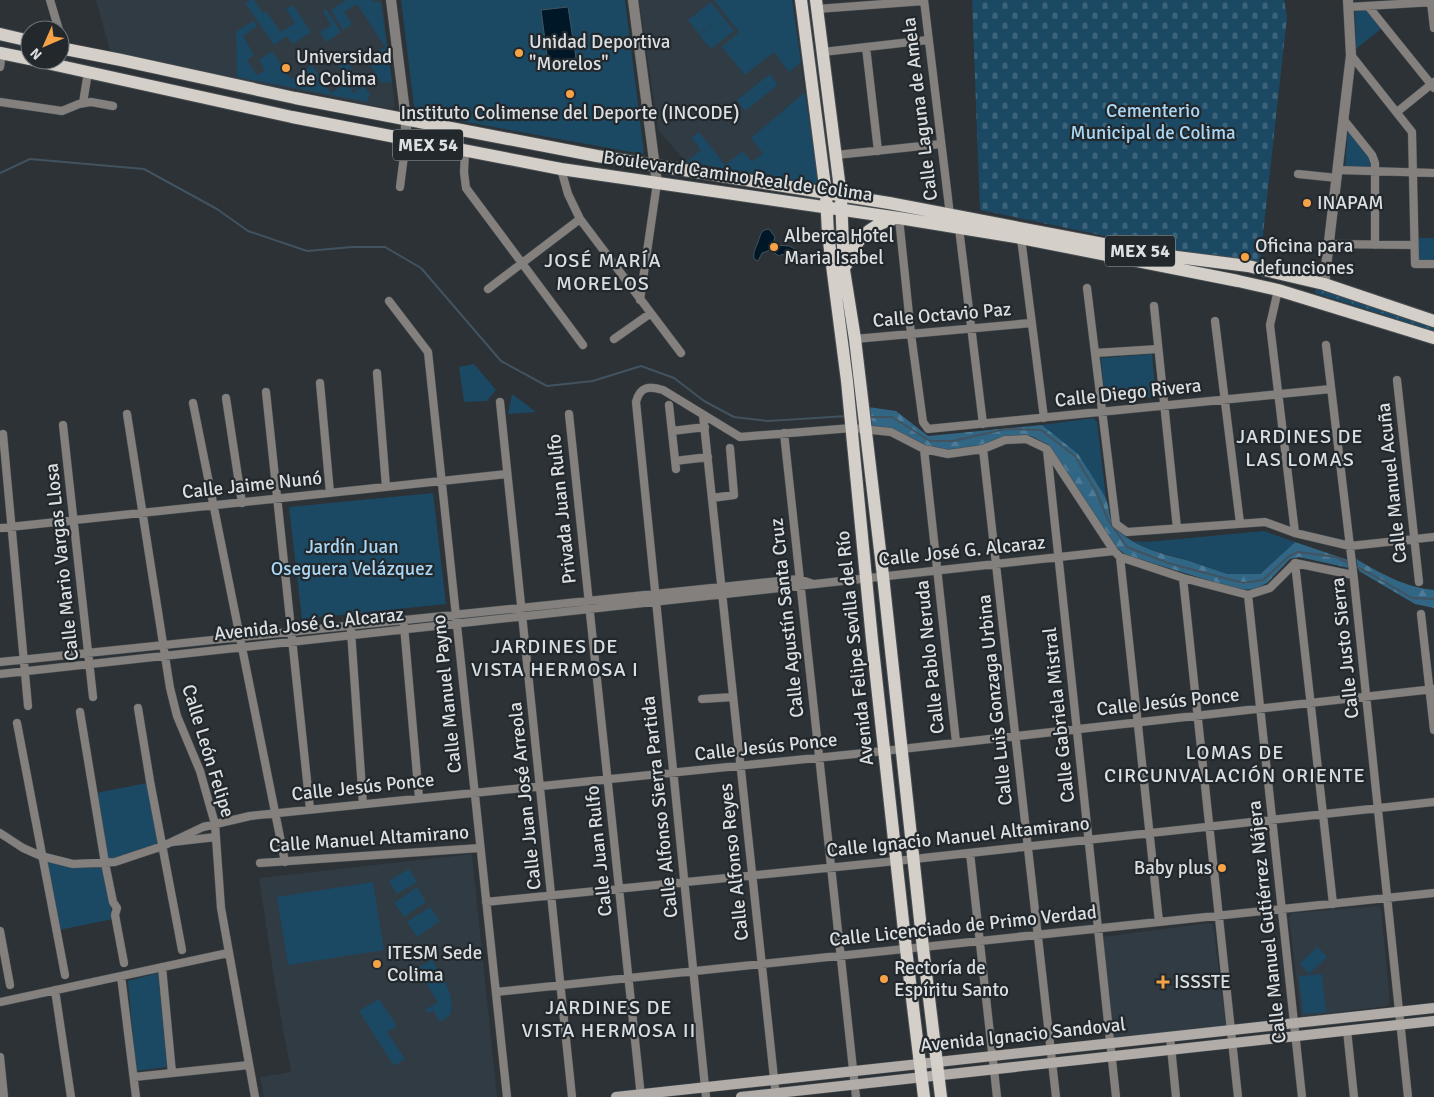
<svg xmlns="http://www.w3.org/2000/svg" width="1434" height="1097" font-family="Signika,sans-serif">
  <defs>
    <pattern id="grass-dots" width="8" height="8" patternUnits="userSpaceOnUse" patternTransform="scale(1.25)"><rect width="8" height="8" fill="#1b4964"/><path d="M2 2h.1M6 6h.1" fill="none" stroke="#3c637a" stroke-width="1.8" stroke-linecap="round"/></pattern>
    <pattern id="forest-firs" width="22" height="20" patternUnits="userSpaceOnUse" patternTransform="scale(1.25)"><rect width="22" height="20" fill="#316685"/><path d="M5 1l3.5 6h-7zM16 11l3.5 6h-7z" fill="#4e7b96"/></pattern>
    <pattern id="cemetery-stones" width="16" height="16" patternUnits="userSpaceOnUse" patternTransform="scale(1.25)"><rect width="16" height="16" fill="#1b4964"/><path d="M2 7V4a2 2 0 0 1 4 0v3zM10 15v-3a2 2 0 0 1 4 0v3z" fill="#3c637a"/></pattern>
  </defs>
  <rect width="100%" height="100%" fill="#2c3236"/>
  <!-- built -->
  <path fill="#303b44" d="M96 0H382L395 107 391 109 111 54Z
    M639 0H792L818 184 686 162 658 130Z
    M472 854 497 1097H264L260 1077 291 1072 276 991 259 878Z
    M1378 906 1381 909 1390 1002 1387 1006 1301 1017 1289 917 1293 913Z
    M1209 923 1213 925 1226 1027 1113 1040 1102 937Z"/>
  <!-- grass -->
  <path fill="url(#grass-dots)" d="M1316 288 1434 326V331L1315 293Z"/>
  <!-- forest -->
  <path fill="url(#forest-firs)" d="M868 407 896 411 928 436 1042 425C1053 434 1068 442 1078 453 1084 460 1103 490 1106 499 1110 509 1108 519 1116 528 1141 558 1222 566 1260 574L1295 542 1348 560 1349 568 1299 557 1290 559 1267 583 1255 589 1240 590 1126 555 1116 547 1049 445 1031 436 1004 437 980 446 947 451 925 446 892 428 871 426Z
    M1356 559C1382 574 1404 587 1434 590V608L1415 604 1359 571Z"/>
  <!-- cemetery -->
  <path fill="url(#cemetery-stones)" d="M972 0H1284L1287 17 1260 262 1162 249 1125 240 980 210Z"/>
  <!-- green -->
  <path fill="#1b4964" d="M250 0H254L263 13 266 11 281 32 295 23 286 9 293 5 311 32 293 44 287 36 274 45 245 3Z
    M346 0H370L381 3 392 82 382 83 366 59 385 47 357 4 344 12 352 24 343 30 331 10Z
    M401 0H625L644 153 642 154 422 114 414 106Z
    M714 0H792L801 62 789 72 774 52 745 75 722 47 739 32Z
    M711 2 734 31 711 49 699 35 719 19 699 34 688 20Z
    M326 9 341 32 326 42 320 32 331 25 323 11Z
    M1368 10 1382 28 1356 49 1355 11Z
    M253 21 257 26 243 36 254 55 247 60 257 75 265 70 259 60 272 51 291 79 312 65 331 93 347 83 354 93 364 86 370 94 367 102 237 77 236 32Z
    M344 57 362 85 354 90 336 62Z
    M770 74 778 85 745 111 737 100Z
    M805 92 818 184 686 162 701 150 692 138 699 132 725 165 743 151 752 162 763 153 751 138Z
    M1348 130 1370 157 1373 169 1345 168Z
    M1418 238H1434V261H1418Z
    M1152 354 1156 397 1105 402 1101 358Z
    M474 364 496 390 487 401 464 402 459 367Z
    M512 394 536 412 508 414Z
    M1093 418 1097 422 1106 498 1078 454 1042 425Z
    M433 493 446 604 302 619 289 507Z
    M1264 531 1295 542 1260 574H1227L1183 559 1151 550 1132 541 1147 542Z
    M147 783 159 843 115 859H107L96 793Z
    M45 859 103 865 113 919 59 930Z
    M409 869 417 882 397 894 389 881Z
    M373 882 384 950 288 965 277 897Z
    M417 887 426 902 404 917 394 903Z
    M430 907 440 921 417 937 407 922Z
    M1318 947 1327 957 1309 974 1300 963Z
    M432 960C442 976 456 995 450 1015L440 1022 433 1010 427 1013 425 1010 438 1002 417 968Z
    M158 973 167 1067 136 1071 128 981Z
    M1322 974 1326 1012 1303 1014 1299 976Z
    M379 999 397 1026 387 1032 405 1059 394 1066 359 1011Z"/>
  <!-- water -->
  <path fill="#001727" stroke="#42535f" d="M568 7 576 58 548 62 541 10Z
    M769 229 775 237 773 244 774 245 789 246 801 252 804 262 801 265H794L791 258H786L783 254 779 256 770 250 762 253 758 261 754 259C753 251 756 248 758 242 761 235 760 230 769 229Z"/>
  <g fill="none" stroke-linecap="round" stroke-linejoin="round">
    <!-- stream -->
    <path stroke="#42535f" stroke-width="2" d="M0 173 30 159 144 169 217 209 248 231 307 251 352 247H385L421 268 501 361 547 386 593 381 641 366 674 378 704 401 734 417 768 421 847 416
      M869 417H892L930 441H953L1006 429 1041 430 1075 456 1096 491 1108 520 1127 547 1168 563 1243 583 1263 580 1289 556 1298 552 1336 557 1350 564
      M1355 566 1371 574 1412 598 1434 599"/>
    <defs>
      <path id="minor" d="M50 0 59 30
        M924 0 950 215
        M1431 2 1434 28
        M1368 6 1434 88
        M1349 7 1434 2
        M817 9 924 1
        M60 34 64 49
        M866 47 878 151
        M823 52 928 40
        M1351 55 1412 132 1415 264H1434
        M0 67 2 53
        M0 102 62 111 79 104 91 102 113 106
        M83 103 88 72
        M1397 112 1434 82
        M1344 120 1372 155 1375 163V245
        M465 152 464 172 466 188 583 345
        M836 155 941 144
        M561 169 568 194 580 219 681 353
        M1338 170 1434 173
        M1298 174 1337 178
        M400 187 406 140
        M899 218 911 334 923 422 928 429 1331 389
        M959 228 983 424
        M1021 238 1044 418
        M1329 244 1414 245
        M1087 288 1116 524 1127 532 1265 522 1295 533 1350 546 1434 537
        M488 289 580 219
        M1278 290 1270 325 1295 533
        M640 300 657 183
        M389 301 428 352 507 1097
        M1154 306 1177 528
        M1215 321 1240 523
        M614 339 651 313
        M855 339 1031 323
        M1326 345 1354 580 1408 1097
        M1095 353 1158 349
        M377 373 386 487
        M1397 380 1419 582
        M320 383 330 493
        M266 392 310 809
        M226 398 242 503
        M500 402 572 1097
        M193 403 285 862
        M669 405 676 469
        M127 414 170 688 177 716 200 771 215 824 221 908 255 1097
        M569 414 641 1097
        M703 415 776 1097
        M63 425 93 697
        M672 431 705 427
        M784 433 856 1097
        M3 434 28 706
        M924 449 956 742
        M983 449 1056 1097
        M1047 450 1116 1097
        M675 461 708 457
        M712 498 734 495 730 448
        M0 528 507 474
        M1120 557 1159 922
        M1295 563 1333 904
        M1183 578 1238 1097
        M1248 595 1302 1097
        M1421 614 1434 730
        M404 626 419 798
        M351 631 363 804
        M0 662 799 579 813 584
        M0 674 1114 551
        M702 699 733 697
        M138 708 150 781 182 950
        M80 712 105 863 113 902 117 908 115 915 124 963
        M17 723 65 975
        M0 833 23 848 41 856 73 864 115 862 163 846 203 827 250 816 884 751 1434 689
        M172 842 216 837
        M970 853 997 1097
        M260 863 480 848
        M486 902 896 861 1434 802
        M0 931 10 985
        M162 967 172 1073
        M121 976 136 1097
        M55 990 71 1097
        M496 992 1434 893
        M0 1002 228 953
        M1347 1030 1354 1097
        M1170 1037 1176 1097
        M0 1057 4 1097
        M134 1077 249 1065
        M706 1097 636 402C640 386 649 386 663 390L740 437 852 428 891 432 924 449 948 454 983 449 1005 440 1026 439 1047 449 1114 551 1120 557 1183 578 1248 595 1270 588 1295 563 1353 575"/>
      <path id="tertiary" d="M391 0 406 120V140
        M633 0 657 183
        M1324 284 1351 55 1348 0"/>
      <path id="secondary" d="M616 1097 1434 1008
        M741 1097 1434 1021"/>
      <path id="primary" d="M801 0 826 194 828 234 847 381 872 640 906 949 924 1097
        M816 0 841 197 844 270 855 339 883 576 923 948 941 1097
        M0 34 30 41
        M60 48 121 60 295 98 597 156 889 203 1161 255 1248 266 1324 284 1434 321
        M0 53 30 59
        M33 60 292 117 561 169 899 218 1021 238 1238 281 1278 290 1434 338
        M846 265C856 240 867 227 893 219"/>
    </defs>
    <!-- minor casing -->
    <use href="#minor" stroke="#484e52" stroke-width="9"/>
    <!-- tertiary casing -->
    <use href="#tertiary" stroke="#484e52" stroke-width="11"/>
    <!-- secondary casing -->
    <use href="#secondary" stroke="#484e52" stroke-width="11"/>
    <!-- primary casing -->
    <use href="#primary" stroke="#484e52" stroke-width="14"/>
    <!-- minor -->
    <use href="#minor" stroke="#83807d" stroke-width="8"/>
    <!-- tertiary -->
    <use href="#tertiary" stroke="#83807d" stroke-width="10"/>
    <!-- secondary -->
    <use href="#secondary" stroke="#b1aca8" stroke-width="10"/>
    <!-- primary -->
    <use href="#primary" stroke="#d5cfc9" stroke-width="12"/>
  </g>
  <!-- markers -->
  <g fill="#f5a346" stroke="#22282c" stroke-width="2">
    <circle cx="519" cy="53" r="5"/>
    <circle cx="286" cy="68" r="5"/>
    <circle cx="570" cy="94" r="5"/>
    <circle cx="1307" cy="203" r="5"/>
    <circle cx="774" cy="247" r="5"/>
    <circle cx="1245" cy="257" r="5"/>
    <circle cx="1222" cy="868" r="5"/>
    <circle cx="377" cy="964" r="5"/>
    <circle cx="884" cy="979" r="5"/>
    <path d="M1160.5 974.5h5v5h5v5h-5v5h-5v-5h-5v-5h5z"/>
  </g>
  <g text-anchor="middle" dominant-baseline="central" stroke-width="4.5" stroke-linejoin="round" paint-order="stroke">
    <!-- shield labels -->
    <g fill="#22282c" stroke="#a4a8ab" stroke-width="1">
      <rect x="393" y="129.5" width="70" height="31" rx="4"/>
      <rect x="1105" y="235.5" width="70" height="31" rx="4"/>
    </g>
    <g font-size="18" font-weight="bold" fill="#dbdfe2">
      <text x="428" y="145">MEX 54</text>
      <text x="1140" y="251">MEX 54</text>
    </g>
    <!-- poi labels -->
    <g font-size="19" fill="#dbdfe2" stroke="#22282c" text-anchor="start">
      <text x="529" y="42">Unidad Deportiva<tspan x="529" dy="22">"Morelos"</tspan></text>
      <text x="296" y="57">Universidad<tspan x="296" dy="22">de Colima</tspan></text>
      <text x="570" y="113" text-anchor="middle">Instituto Colimense del Deporte (INCODE)</text>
      <text x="1317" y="203">INAPAM</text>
      <text x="784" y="236">Alberca Hotel<tspan x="784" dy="22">Maria Isabel</tspan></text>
      <text x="1255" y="246">Oficina para<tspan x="1255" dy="22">defunciones</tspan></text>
      <text x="1212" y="868" text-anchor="end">Baby plus</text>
      <text x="387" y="953">ITESM Sede<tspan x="387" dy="22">Colima</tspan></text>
      <text x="894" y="968">Rectoría de<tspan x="894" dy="22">Espíritu Santo</tspan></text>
      <text x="1174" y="982">ISSSTE</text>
    </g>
    <!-- street labels -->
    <g font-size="19" fill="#dbdfe2" stroke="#22282c">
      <text transform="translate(920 109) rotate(-97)">Calle Laguna de Amela</text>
      <text transform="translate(738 176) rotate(8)">Boulevard Camino Real de Colima</text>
      <text transform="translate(942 315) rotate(-5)">Calle Octavio Paz</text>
      <text transform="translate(1128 393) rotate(-6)">Calle Diego Rivera</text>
      <text transform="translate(1392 483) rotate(-96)">Calle Manuel Acuña</text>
      <text transform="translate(252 485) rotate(-6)">Calle Jaime Nunó</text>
      <text transform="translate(562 509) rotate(-96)">Privada Juan Rulfo</text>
      <text transform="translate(962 551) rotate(-6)">Calle José G. Alcaraz</text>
      <text transform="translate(62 562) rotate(-96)">Calle Mario Vargas Llosa</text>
      <text transform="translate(787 618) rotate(-96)">Calle Agustín Santa Cruz</text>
      <text transform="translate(309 624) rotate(-6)">Avenida José G. Alcaraz</text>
      <text transform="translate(855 648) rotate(-96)">Avenida Felipe Sevilla del Río</text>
      <text transform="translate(1345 648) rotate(-96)">Calle Justo Sierra</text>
      <text transform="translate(930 657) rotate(-96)">Calle Pablo Neruda</text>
      <text transform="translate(447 694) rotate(-96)">Calle Manuel Payno</text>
      <text transform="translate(995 700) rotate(-96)">Calle Luis Gonzaga Urbina</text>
      <text transform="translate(1168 702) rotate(-6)">Calle Jesús Ponce</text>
      <text transform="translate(1059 715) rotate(-96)">Calle Gabriela Mistral</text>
      <text transform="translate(766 747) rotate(-6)">Calle Jesús Ponce</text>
      <text transform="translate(208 751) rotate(73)">Calle León Felipe</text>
      <text transform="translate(363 787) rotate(-6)">Calle Jesús Ponce</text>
      <text transform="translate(525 796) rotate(-96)">Calle Juan José Arreola</text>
      <text transform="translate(660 807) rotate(-96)">Calle Alfonso Sierra Partida</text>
      <text transform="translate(958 837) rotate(-6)">Calle Ignacio Manuel Altamirano</text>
      <text transform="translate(369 839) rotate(-4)">Calle Manuel Altamirano</text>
      <text transform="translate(599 851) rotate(-96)">Calle Juan Rulfo</text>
      <text transform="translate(734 862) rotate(-96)">Calle Alfonso Reyes</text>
      <text transform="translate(1267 922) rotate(-96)">Calle Manuel Gutiérrez Nájera</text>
      <text transform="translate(963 926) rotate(-6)">Calle Licenciado de Primo Verdad</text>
      <text transform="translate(1023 1035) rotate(-6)">Avenida Ignacio Sandoval</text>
    </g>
    <!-- park labels -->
    <g font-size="19" fill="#a9d7f5" stroke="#22282c">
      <text x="1153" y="111">Cementerio<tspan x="1153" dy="22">Municipal de Colima</tspan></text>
      <text x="352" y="547">Jardín Juan<tspan x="352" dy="22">Oseguera Velázquez</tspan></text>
    </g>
    <!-- neighbourhood labels -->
    <g font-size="20" letter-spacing="1" fill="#d7dfe5" stroke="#22282c">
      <text x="603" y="260">JOSÉ MARÍA<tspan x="603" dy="23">MORELOS</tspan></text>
      <text x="1300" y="436">JARDINES DE<tspan x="1300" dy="23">LAS LOMAS</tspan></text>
      <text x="555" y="646">JARDINES DE<tspan x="555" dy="23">VISTA HERMOSA I</tspan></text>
      <text x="1235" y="752">LOMAS DE<tspan x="1235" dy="23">CIRCUNVALACIÓN ORIENTE</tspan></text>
      <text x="609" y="1007">JARDINES DE<tspan x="609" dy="23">VISTA HERMOSA II</tspan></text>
    </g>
  </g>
  <!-- north arrow -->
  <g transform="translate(45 45) rotate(225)"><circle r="24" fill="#22282c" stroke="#6c7175"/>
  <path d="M0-4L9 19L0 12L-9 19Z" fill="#f5a346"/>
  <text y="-8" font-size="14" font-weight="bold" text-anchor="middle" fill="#dbdfe2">N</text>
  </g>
</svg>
